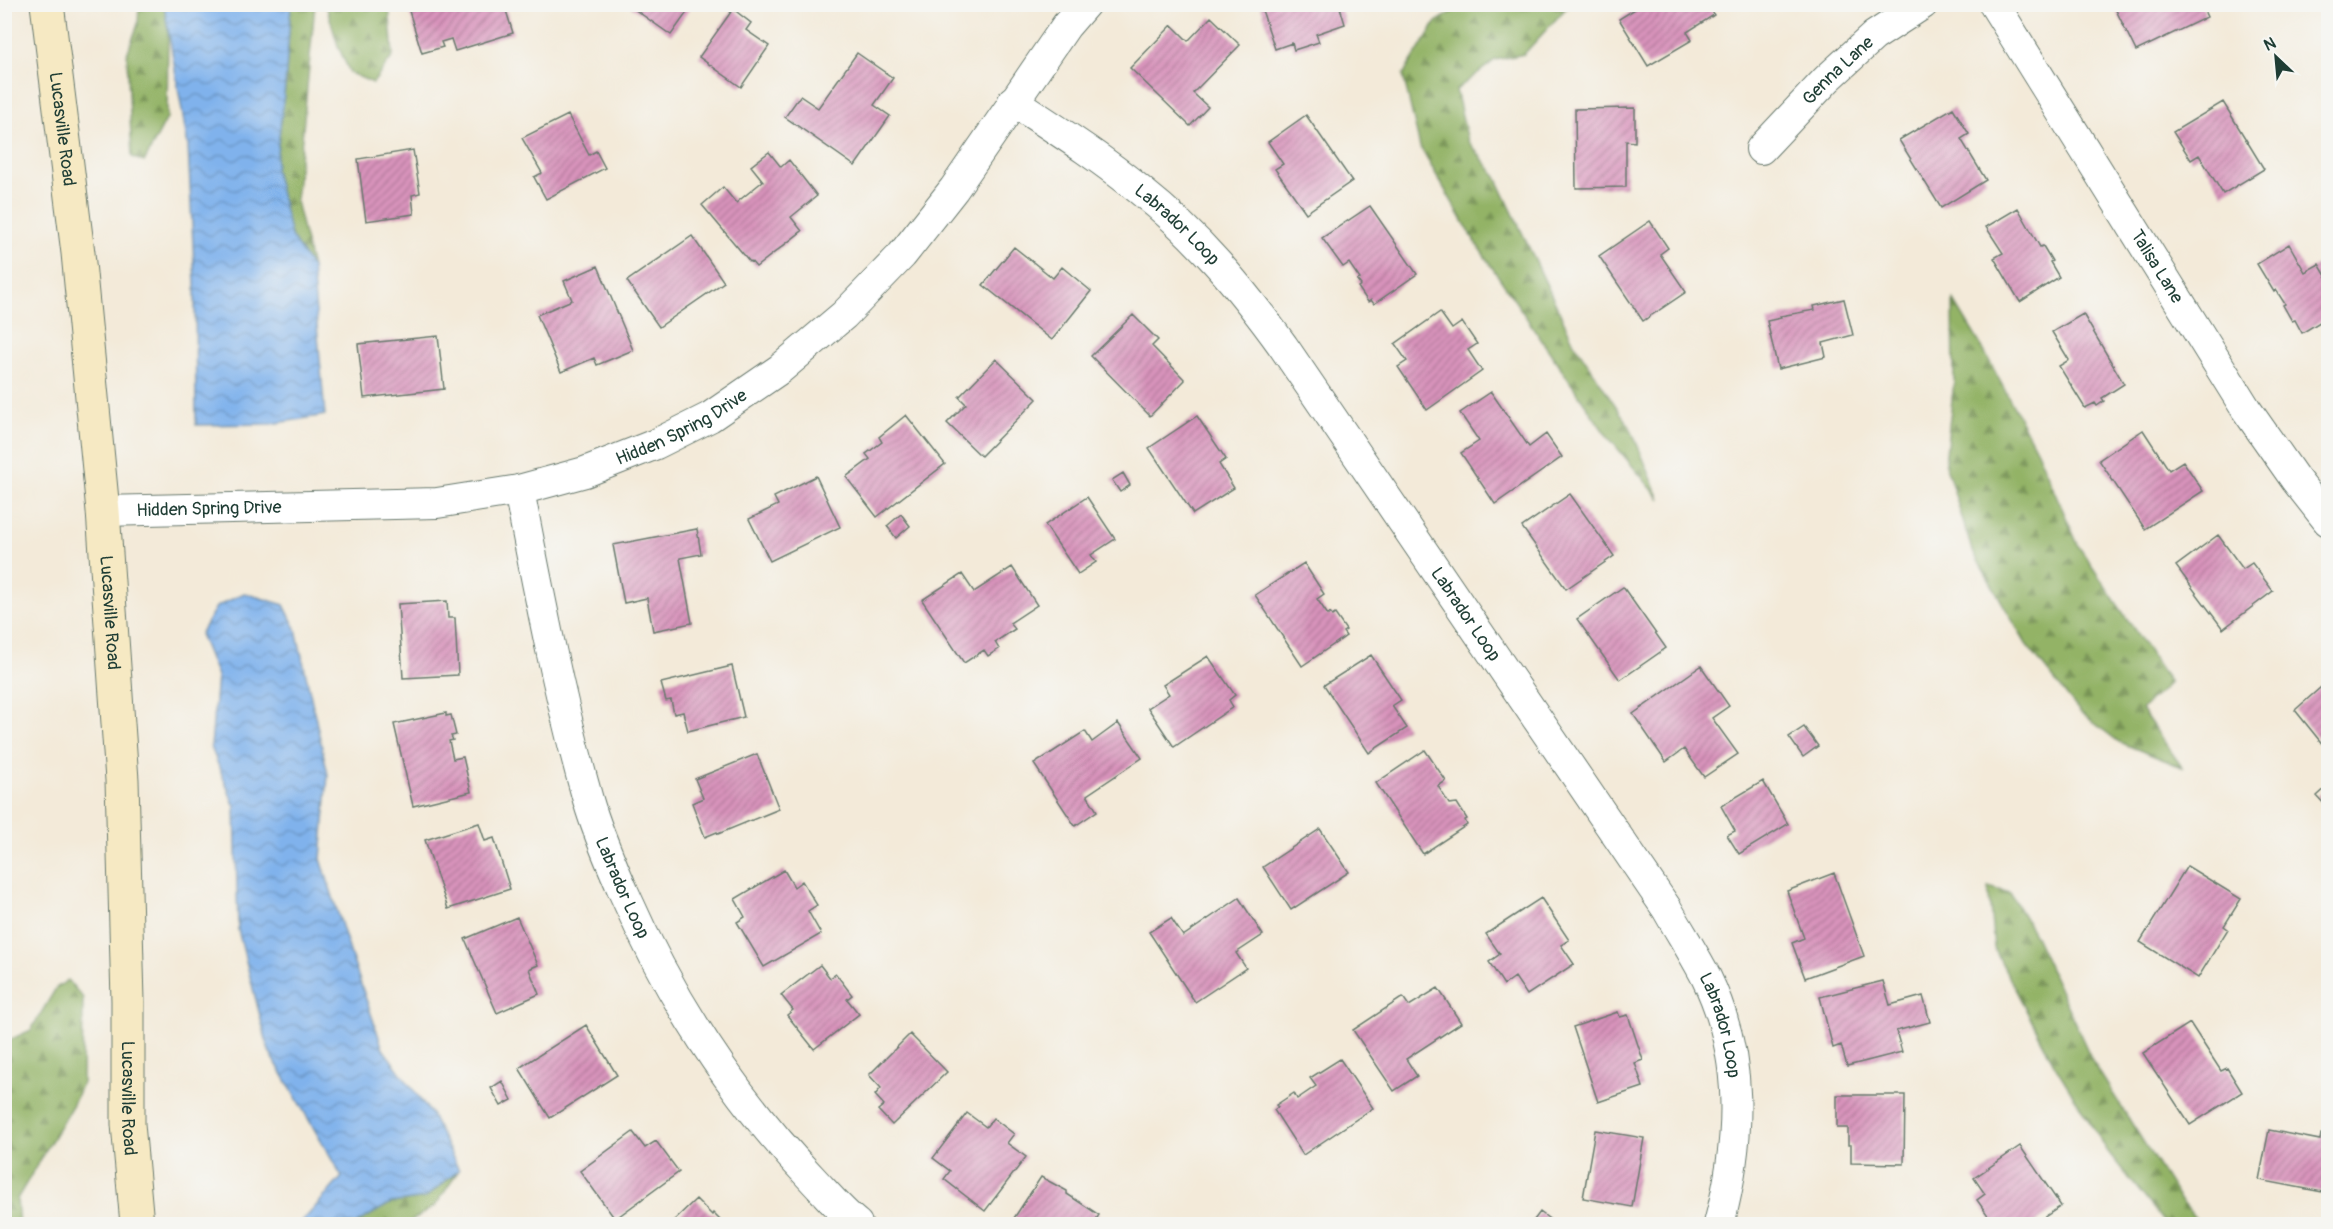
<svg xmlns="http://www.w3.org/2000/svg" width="2333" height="1229" font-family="Pangolin,sans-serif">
  <defs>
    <pattern id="forest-firs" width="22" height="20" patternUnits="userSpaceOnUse" patternTransform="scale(1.5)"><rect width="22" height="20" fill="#93b366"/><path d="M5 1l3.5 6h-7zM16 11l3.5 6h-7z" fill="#779355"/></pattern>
    <pattern id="water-waves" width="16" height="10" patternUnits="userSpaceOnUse" patternTransform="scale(1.5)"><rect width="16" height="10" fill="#80b2ec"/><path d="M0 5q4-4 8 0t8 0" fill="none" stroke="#6892c0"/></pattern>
    <pattern id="building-hatch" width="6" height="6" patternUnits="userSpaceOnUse" patternTransform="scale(1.5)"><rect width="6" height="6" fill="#d893bb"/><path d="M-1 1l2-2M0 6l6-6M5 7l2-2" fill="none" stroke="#af7999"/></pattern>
  </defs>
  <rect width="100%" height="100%" fill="#f6f6f2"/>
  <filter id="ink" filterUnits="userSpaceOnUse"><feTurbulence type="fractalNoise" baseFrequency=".0167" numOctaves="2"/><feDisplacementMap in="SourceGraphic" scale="12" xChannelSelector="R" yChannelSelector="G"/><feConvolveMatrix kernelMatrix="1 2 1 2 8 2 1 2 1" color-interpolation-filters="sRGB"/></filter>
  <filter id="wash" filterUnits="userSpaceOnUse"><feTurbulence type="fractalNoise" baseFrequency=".008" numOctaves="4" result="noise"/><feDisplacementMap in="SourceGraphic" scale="24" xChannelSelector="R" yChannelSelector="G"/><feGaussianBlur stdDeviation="1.35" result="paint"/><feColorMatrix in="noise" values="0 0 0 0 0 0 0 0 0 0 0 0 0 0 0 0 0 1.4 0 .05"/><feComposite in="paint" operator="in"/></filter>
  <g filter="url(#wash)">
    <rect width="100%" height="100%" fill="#f3ead9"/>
    <!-- forest -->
    <path fill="url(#forest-firs)" stroke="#59784d" stroke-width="1.5" d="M1465 4 1569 5 1524 54 1495 60 1456 90 1468 141 1495 175 1574 343 1630 427 1660 499 1604 432 1477 245 1420 147 1403 75 1436 22Z
      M139 5H164L168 31 167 118 144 162 132 157 127 54 138 24Z
      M291 5H315L296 201 312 268 291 236 275 170 285 86Z
      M320 5H389L393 56 373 83 350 73 338 46 327 8Z
      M1953 299 1982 347 2037 451 2079 547 2170 683 2141 709 2182 767 2119 742 2080 712 2026 644 1972 550 1945 463 1954 381Z
      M1988 887 2010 893 2034 934 2093 1062 2178 1197 2200 1224H2166L2108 1152 2054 1064 1994 948Z
      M68 980 83 998 82 1083 73 1104 17 1199 19 1224H5V1042L31 1030 56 988Z
      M459 1170 436 1205 407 1224H355L391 1203 425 1198Z"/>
    <!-- water -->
    <path fill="url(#water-waves)" stroke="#507890" stroke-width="1.5" d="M164 5H291L285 86 275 170 291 236 312 268 325 415 271 424 196 425 195 284 188 146Z
      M244 593 284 605 296 629 328 775 321 859 351 955 383 1049 431 1114 459 1170 425 1198 391 1203 355 1224H300L342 1177 269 1051 238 930 235 807 211 747 217 676 200 634 216 607Z"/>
    <g id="blocks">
      <!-- building -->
      <path fill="url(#building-hatch)" d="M429 4H504L513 33 455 51 451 39 441 42 443 47 422 53 409 11Z
        M627 4H693L671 35Z
        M1260 4H1339L1345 24 1316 34 1319 42 1294 50 1292 43 1275 49Z
        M1643 4H1708L1714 15 1687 32 1692 40 1648 66 1619 19Z
        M2117 4H2201L2207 17 2136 51 2114 6Z
        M733 9 751 23 746 30 769 46 741 87 699 57Z
        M1211 17 1240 45 1193 93 1208 107 1190 126 1130 68 1172 25 1188 41Z
        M857 53 893 78 874 105 890 116 855 166 785 117 800 96 818 108Z
        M2223 102 2264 169 2223 194 2199 155 2191 160 2173 132Z
        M1635 108V142L1626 141V187L1576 188 1575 109Z
        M1953 108 1969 134 1961 139 1986 180 1941 208 1899 140Z
        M568 115 589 155 596 151 605 168 546 199 534 177 542 173 522 138Z
        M1306 115 1352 181 1306 213 1275 169 1283 164 1268 142Z
        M413 150 420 193 412 195 414 214 366 221 358 159Z
        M769 152 781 167 789 160 817 196 791 217 802 231 756 267 751 261 750 262 702 205 723 187 736 203 763 181 751 166Z
        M1370 206 1417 274 1374 304 1371 300 1368 302 1358 287 1361 285 1357 280 1360 279 1349 263 1343 267 1322 238Z
        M2018 208 2040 247 2043 246 2052 261 2050 262 2059 277 2020 302 1994 258 2003 253 1986 227Z
        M1650 221 1668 248 1660 254 1686 292 1643 321 1599 256Z
        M692 236 724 282 659 327 627 281Z
        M2289 244 2305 272 2319 264 2328 279V317L2302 333 2295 320 2292 321 2283 305 2285 304 2276 290 2274 292 2257 264Z
        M1014 247 1053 278 1062 267 1091 291 1052 340 983 285Z
        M598 266 633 350 597 365 594 358 561 372 537 315 572 300 564 281Z
        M1844 299 1853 335 1823 343 1826 357 1778 369 1767 321 1781 318 1780 316 1815 310 1814 306Z
        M1440 312 1452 329 1462 322 1477 344 1468 350 1482 371 1427 410 1398 367 1407 361 1395 344Z
        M2083 314 2124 384 2102 398 2104 401 2097 406 2095 403 2085 408 2059 366 2069 360 2052 332Z
        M1133 315 1158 340 1152 346 1185 380 1150 416 1091 356Z
        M438 336 444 389 364 398 358 344Z
        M996 359 1037 399 981 456 947 423 966 404 959 397Z
        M1491 392 1529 447 1546 434 1562 457 1495 504 1461 453 1479 441 1460 413Z
        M906 415 945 464 877 517 846 477 870 459 866 454 882 442 879 437Z
        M1197 416 1226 459 1219 464 1234 488 1193 514 1149 448Z
        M2143 430 2169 470 2183 461 2203 491 2145 529 2099 460Z
        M1123 473 1130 485 1120 492 1112 480Z
        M816 476 840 527 770 561 749 519 778 505 774 497Z
        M1570 494 1614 556 1566 589 1522 527Z
        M1087 497 1115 539 1091 555 1096 562 1078 574 1045 525Z
        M901 514 910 526 896 538 887 526Z
        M697 529 701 554 680 558 692 623 653 631 647 598 624 603 613 545Z
        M2218 535 2243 569 2252 563 2273 591 2223 629 2176 566Z
        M1304 563 1324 594 1317 599 1328 615 1330 613 1332 616 1335 614 1346 630 1343 632 1346 636 1302 666 1255 595Z
        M1012 567 1037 605 1010 623 1015 629 995 642 999 649 988 656 984 650 964 663 922 600 962 574 974 592Z
        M1623 587 1666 648 1620 680 1577 619Z
        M447 601 448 618H455L458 675 403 678 398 604Z
        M1371 655 1401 700 1392 706 1407 728 1369 753 1324 685Z
        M1208 656 1235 695 1229 700 1233 707 1174 747 1148 708 1169 694 1163 685Z
        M732 666 744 717 688 731 683 712 674 714 671 700 666 701 661 683Z
        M1701 666 1729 706 1712 718 1738 754 1704 777 1684 749 1666 762 1633 714Z
        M2328 681V751L2295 710Z
        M446 713V716L451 715 456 735 451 736 453 740 449 741 453 759 463 757 471 792 413 806 394 724Z
        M1118 723 1142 758 1087 795 1097 811 1075 826 1034 764 1085 731 1092 742Z
        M1804 727 1818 746 1803 757 1789 737Z
        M1425 750 1446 781 1438 786 1449 804 1457 803 1467 819 1465 820 1467 825 1423 854 1376 783Z
        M757 754 779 809 718 834 717 832 705 837 692 803 703 798 695 779Z
        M1763 781 1788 824 1739 854 1727 835 1735 831 1721 806Z
        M2328 786V804L2326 806 2317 796Z
        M479 823 485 841 494 838 510 889 448 909 425 840Z
        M1320 829 1349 872 1291 910 1263 867Z
        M2187 866 2241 899 2224 926 2228 929 2198 978 2140 942Z
        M784 870 794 887 802 881 817 905 808 911 821 934 764 967 737 922 745 917 735 899Z
        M1834 873 1864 956 1805 978 1792 943 1804 938 1787 891Z
        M1239 898 1263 935 1236 953 1246 968 1195 1002 1149 932 1171 918 1183 936Z
        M1541 898 1569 940 1561 945 1574 964 1527 995 1515 977 1504 985 1489 962 1500 954 1486 934Z
        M517 917 538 965 529 969 539 994 497 1013 465 939Z
        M820 965 830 978 836 974 852 995 847 999 859 1014 814 1049 787 1015 793 1010 781 995Z
        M1883 981 1890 1005 1923 996 1930 1022 1896 1031 1902 1052 1847 1066 1841 1045 1833 1048 1820 997Z
        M1438 988 1461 1023 1406 1059 1417 1076 1394 1091 1353 1030 1403 997 1409 1006Z
        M1618 1012 1620 1017 1628 1015 1643 1060 1635 1063 1643 1087 1598 1102 1573 1027Z
        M2190 1023 2221 1071 2227 1068 2242 1092 2190 1125 2143 1053Z
        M586 1025 617 1075 550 1118 519 1068Z
        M910 1034 947 1072 892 1125 878 1110 884 1105 875 1095 881 1088 869 1075Z
        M1340 1059 1373 1108 1303 1155 1274 1110 1278 1107 1276 1105 1294 1093 1297 1099 1316 1086 1310 1078Z
        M502 1081 512 1100 501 1106 491 1088Z
        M1837 1095H1905L1904 1164 1851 1163V1145H1848V1128H1837Z
        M967 1113 986 1127 993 1118 1014 1134 1007 1143 1026 1157 985 1211 944 1179 950 1171 933 1158Z
        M1595 1130 1644 1138 1632 1207 1583 1198Z
        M2269 1130 2320 1140 2321 1134 2328 1135V1193L2259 1180Z
        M633 1132 645 1148 656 1141 679 1172 615 1219 580 1171Z
        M2020 1146 2061 1206 2034 1224H1994L1977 1200 1985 1194 1974 1178Z
        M1041 1177 1067 1191V1194L1099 1215 1093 1224H1023L1014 1218Z
        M696 1199 712 1215 713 1213 724 1224H670Z
        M1540 1212 1556 1224H1531Z"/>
    </g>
  </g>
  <g filter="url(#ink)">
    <use href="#blocks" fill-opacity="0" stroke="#697a6e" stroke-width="1.5"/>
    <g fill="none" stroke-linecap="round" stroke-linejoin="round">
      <defs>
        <g id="street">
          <path id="s1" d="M1994 4 2246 409 2295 479 2328 521"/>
          <path id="s2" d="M1013 101C1057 130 1101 158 1141 191 1198 236 1241 288 1283 346L1667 909C1680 932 1694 954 1706 977 1745 1057 1741 1141 1719 1224"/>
          <path id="s3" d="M1761 149 1827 79 1874 36 1923 4"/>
          <path id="s4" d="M519 490C539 594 559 698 588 800 597 832 611 863 624 893 671 1000 734 1098 816 1183 829 1197 842 1212 857 1224"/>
          <path id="s5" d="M103 511 437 503 519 490 585 472 656 444 710 417 780 369 844 315 902 255 954 189 1066 26 1085 4"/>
        </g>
        <g id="secondary">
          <path id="s6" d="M47 4 78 253 103 511 122 780 128 1001V1124L137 1224"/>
        </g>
      </defs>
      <!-- street casing -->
      <use href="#street" stroke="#697a6e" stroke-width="32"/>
      <!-- secondary casing -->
      <use href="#secondary" stroke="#697a6e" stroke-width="35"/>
      <!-- street -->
      <use href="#street" stroke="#fff" stroke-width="30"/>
      <!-- secondary -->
      <use href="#secondary" stroke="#f6e9c3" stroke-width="33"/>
    </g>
  </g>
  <g text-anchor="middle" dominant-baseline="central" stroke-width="4.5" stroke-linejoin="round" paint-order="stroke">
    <!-- street labels -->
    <g font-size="18" fill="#1f3d34" stroke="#f6f6f2">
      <text stroke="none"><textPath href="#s3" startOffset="110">Genna Lane</textPath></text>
      <text stroke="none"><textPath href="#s6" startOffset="126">Lucasville Road</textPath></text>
      <text stroke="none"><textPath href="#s2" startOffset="206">Labrador Loop</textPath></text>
      <text stroke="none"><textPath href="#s1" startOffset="309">Talisa Lane</textPath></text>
      <text stroke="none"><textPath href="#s5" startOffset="592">Hidden Spring Drive</textPath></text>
      <text stroke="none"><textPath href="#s5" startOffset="106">Hidden Spring Drive</textPath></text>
      <text stroke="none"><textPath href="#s6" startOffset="612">Lucasville Road</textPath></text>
      <text stroke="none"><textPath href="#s2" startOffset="692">Labrador Loop</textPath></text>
      <text stroke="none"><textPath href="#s4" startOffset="412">Labrador Loop</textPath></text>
      <text stroke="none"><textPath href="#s2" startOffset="1178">Labrador Loop</textPath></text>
      <text stroke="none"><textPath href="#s6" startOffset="1098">Lucasville Road</textPath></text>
    </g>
  </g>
  <!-- margin -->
  <rect width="2333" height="1229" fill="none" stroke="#f6f6f2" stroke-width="24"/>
  <!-- north arrow -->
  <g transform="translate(2276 57) rotate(334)" stroke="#f6f6f2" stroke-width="4.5" paint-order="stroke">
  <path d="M0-4.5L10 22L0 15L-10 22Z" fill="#1f3d34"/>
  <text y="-9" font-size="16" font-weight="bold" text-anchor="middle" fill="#1f3d34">N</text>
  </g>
</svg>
